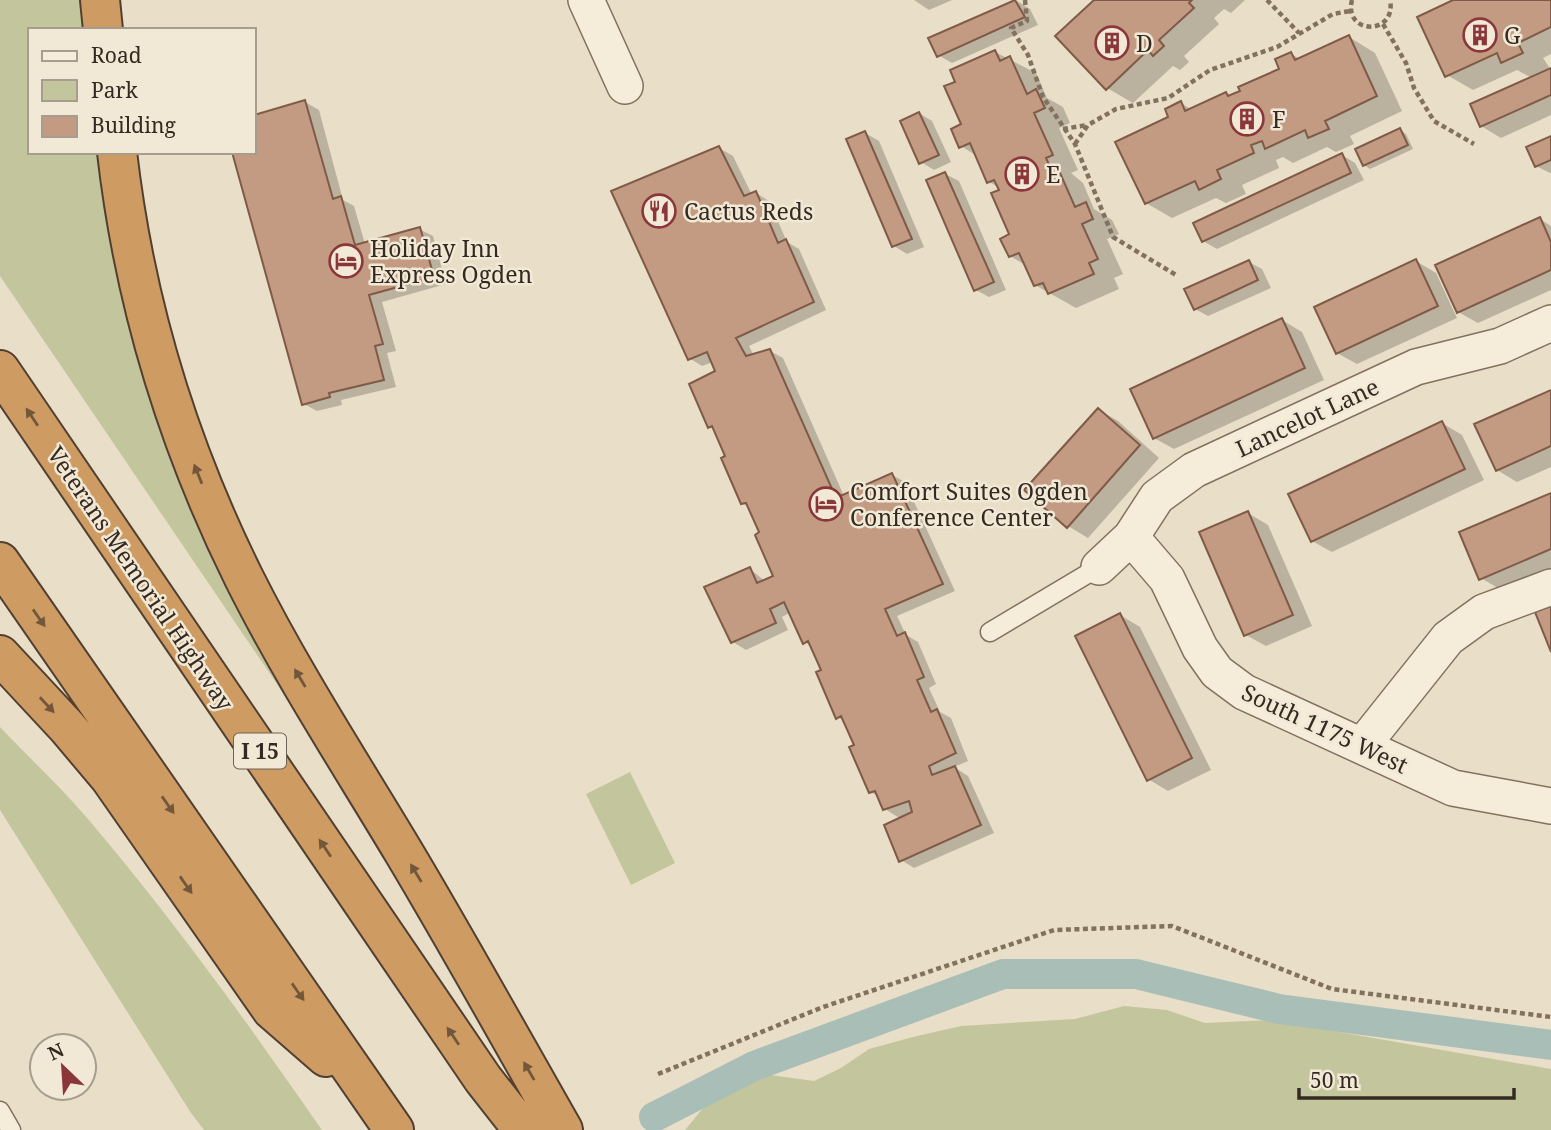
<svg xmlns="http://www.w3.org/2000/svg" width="1551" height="1130" font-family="'Noto Serif',serif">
  <rect width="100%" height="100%" fill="#e9dec7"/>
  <!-- green -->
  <path fill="#c3c69c" d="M0 0H82L86 30H30V152H99L304 724 0 276Z
    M0 727C29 758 61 787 88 819 172 918 248 1023 322 1130H204L191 1113 0 810Z
    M630 772 675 863 631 885 586 794Z
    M1124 1006 1167 1010 1205 1023 1271 1020 1551 1069V1130H685L704 1107 730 1088 763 1074 814 1081 841 1068 869 1049 913 1037 961 1026 1075 1019Z"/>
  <!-- shadow -->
  <path fill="#0003" d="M914 0H952L929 10Z
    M1097 0H1245L1231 13 1224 9 1214 18 1219 24 1184 56 1189 62 1180 70 1173 66 1133 103 1107 88Z
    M1457 0H1551V54L1543 58 1551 70V115L1501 138 1481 126 1532 78 1517 70 1473 90 1447 75Z
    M1017 1 1030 9 1038 25 952 63 938 55 931 39Z
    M1349 37 1375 53 1402 111 1350 136 1354 144 1336 152 1327 147 1293 163 1283 157 1276 160 1279 168 1242 185 1246 194 1226 203 1216 198 1172 218 1146 203 1171 118 1181 103 1192 110 1226 94 1231 97 1281 69 1291 54 1300 59Z
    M995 52 1036 73 1047 98 1063 107 1070 123 1059 128 1078 170 1071 173 1083 183 1094 209 1112 220 1119 234 1107 239 1123 274 1114 278 1119 289 1076 308 1035 285 1027 266 1010 256 1012 235 1000 188 989 182 977 156 961 146 963 125 957 83Z
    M305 102 319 110 343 200 354 206 365 244 419 229 433 236 446 284 382 302 396 351 387 353 396 387 341 400 342 405 317 411 304 404 254 152V116Z
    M919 113 932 121 951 162 934 170 921 162Z
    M1400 130 1406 134 1413 149 1370 169 1364 165Z
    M865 133 879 141 924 247 907 254 894 246Z
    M1551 138V173H1550L1536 166Z
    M719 148 733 156 752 195 756 193 769 201 787 242 799 249 826 310 749 346 754 356 770 351 783 358 844 496 892 475 905 482 955 591 897 616 906 635 918 642 936 684 929 688 940 712 951 718 968 761 954 767 968 776 994 833 914 868 901 860V819L885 809 879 797 871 792 846 722 838 717 823 671 812 647 805 642 791 612 782 617 788 630 746 650 733 642 750 569 765 581 776 577 762 533 750 507 743 503 716 430 709 427 718 372 713 362 702 366 689 358Z
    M1342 155 1355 163 1364 180 1217 249 1203 241Z
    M945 174 959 181 1006 290 989 297 976 290Z
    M1540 219 1551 226V290L1478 323 1458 312Z
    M1416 261 1436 273 1457 318 1357 364 1337 353Z
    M1249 262 1262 269 1271 288 1208 316 1195 309Z
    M1282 320 1302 332 1324 380 1174 449 1154 438Z
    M1551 392V467L1517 482 1497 470Z
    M1099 410 1118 421 1159 458 1088 538 1068 526Z
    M1442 423 1462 435 1484 480 1332 552 1312 541Z
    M1551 495V569L1501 590 1481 578Z
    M1248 513 1268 525 1312 626 1266 646 1246 635Z
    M1120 615 1140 627 1211 770 1168 791 1148 779Z"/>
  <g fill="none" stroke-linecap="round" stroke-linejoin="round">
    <!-- canal -->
    <path stroke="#a8beb6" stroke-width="30" d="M654 1117 754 1066 1003 974H1136L1279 1009 1551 1045"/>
  </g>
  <!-- building -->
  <path fill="#c39a82" stroke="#7f5b47" stroke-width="2" d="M1015 0 1025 17 937 57 928 38Z
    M1094 0H1192L1189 3 1194 8 1159 40 1164 46 1153 56 1148 50 1106 90 1055 36Z
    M1453 0H1551V27L1518 43 1523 53 1501 63 1497 53 1445 77 1417 17Z
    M1349 35 1377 96 1325 121 1329 129 1308 138 1305 130 1265 149 1262 141 1251 145 1254 153 1217 170 1221 179 1199 190 1195 181 1145 204 1115 142 1168 117 1165 109 1181 101 1185 111 1226 92 1228 96 1240 91 1238 87 1279 69 1275 59 1291 52 1295 60Z
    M995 50 1000 61 1010 56 1027 94 1036 89 1045 108 1034 113 1053 155 1046 158 1051 169 1057 166 1075 207 1086 202 1093 219 1082 224 1098 259 1089 263 1094 274 1048 294 1043 283 1034 286 1019 253 1009 257 1000 239 1009 234 991 193 999 190 994 180 987 183 970 143 959 148 951 129 961 124 944 86 955 82 950 70Z
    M1551 68V95L1480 127 1470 104Z
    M305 100 333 199 341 196 355 245 420 227 434 277 369 295 383 344 375 346 384 380 329 393 330 397 302 405 232 152H254V115Z
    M919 112 939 155 919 164 900 121Z
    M1400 128 1408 145 1363 166 1355 149Z
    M865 131 912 239 892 247 846 139Z
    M1551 136V160L1535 167 1526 147Z
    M719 146 744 196 756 191 778 243 786 239 814 302 736 338 746 356 770 349 836 498 892 473 943 584 885 609 897 636 905 632 924 677 917 680 931 712 937 709 956 753 929 766 932 775 955 766 981 825 899 862 884 825 912 812 909 801 883 810 875 791 869 793 849 747 854 745 841 716 836 719 816 672 821 670 808 641 803 644 784 602 770 609 776 623 731 643 704 587 750 567 757 583 773 576 755 535 759 532 746 503 741 504 721 458 725 456 712 426 708 428 689 384 715 371 707 352 688 360 611 191Z
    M1342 153 1351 173 1202 242 1193 223Z
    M945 172 994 282 974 291 926 180Z
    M1540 217 1551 242V270L1457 313 1435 265Z
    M1416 259 1438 306 1336 354 1314 307Z
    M1249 260 1258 280 1194 310 1184 289Z
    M1282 318 1305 368 1153 439 1130 389Z
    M1551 390V446L1496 471 1474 424Z
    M1098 408 1140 445 1067 528 1024 490Z
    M1442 421 1465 469 1311 542 1288 494Z
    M1551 493V549L1479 580 1459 532Z
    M1248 511 1293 615 1244 636 1199 532Z
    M1551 606V652L1535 612Z
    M1120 613 1192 758 1147 781 1075 636Z"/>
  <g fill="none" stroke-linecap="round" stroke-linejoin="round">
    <defs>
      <path id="service" d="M990 632 1099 567
        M0 1111 11 1130"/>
      <path id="minor" d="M586 0 625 86
        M1131 537 1167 579 1200 648 1217 672 1244 692 1453 788 1551 806
        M1099 567 1131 537 1157 497 1194 470 1416 367 1500 346 1551 323
        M1362 746 1448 638 1484 612 1551 587"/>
      <path id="motorway" d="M100 0 103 30
        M117 152C134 300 178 445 244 578 291 672 349 761 403 851 458 943 510 1037 563 1130
        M0 370 483 1079 523 1130
        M0 562 394 1130
        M0 655 67 727 110 778 272 1010 326 1057"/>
    </defs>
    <!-- service casing -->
    <use href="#service" stroke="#83715f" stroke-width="21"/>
    <!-- minor casing -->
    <use href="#minor" stroke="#83715f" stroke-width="38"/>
    <!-- motorway casing -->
    <use href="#motorway" stroke="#514032" stroke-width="42"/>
    <!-- path -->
    <path stroke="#83715f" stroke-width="4.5" stroke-dasharray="5 3.5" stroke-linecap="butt" d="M1025 0 1027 21 1011 28 1028 55 1043 97 1075 144 1113 237 1176 275
      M1267 0 1299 33
      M1352 0C1343 35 1397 36 1390 0
      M1383 24 1406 63 1414 88 1434 121 1474 144
      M1063 129 1087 125
      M1075 144 1088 125 1116 109 1168 98 1210 70 1277 47 1333 14 1350 11
      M658 1074 823 1007 1054 930 1172 926 1332 989 1551 1017"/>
    <!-- service -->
    <use href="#service" stroke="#f5ecda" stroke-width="18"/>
    <!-- minor -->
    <use href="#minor" stroke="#f5ecda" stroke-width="35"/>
    <!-- motorway -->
    <use href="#motorway" stroke="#ce9b63" stroke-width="38"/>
  </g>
  <!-- one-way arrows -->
  <defs><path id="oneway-solid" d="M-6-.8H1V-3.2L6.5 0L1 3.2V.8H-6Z" transform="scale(1.75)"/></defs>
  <g fill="#72573b">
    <use href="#oneway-solid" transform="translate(32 417) rotate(-124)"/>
    <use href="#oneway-solid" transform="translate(198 474) rotate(-112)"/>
    <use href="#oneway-solid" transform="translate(39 618) rotate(55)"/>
    <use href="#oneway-solid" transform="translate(300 678) rotate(-121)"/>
    <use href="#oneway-solid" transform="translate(47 705) rotate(47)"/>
    <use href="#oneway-solid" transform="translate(168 805) rotate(55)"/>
    <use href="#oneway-solid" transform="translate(325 848) rotate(-124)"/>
    <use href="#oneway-solid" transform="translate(416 873) rotate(-121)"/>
    <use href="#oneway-solid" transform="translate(186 885) rotate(55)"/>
    <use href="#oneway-solid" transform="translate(298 992) rotate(55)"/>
    <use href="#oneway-solid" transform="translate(453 1036) rotate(-124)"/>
    <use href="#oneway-solid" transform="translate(529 1071) rotate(-120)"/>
  </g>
  <!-- icons -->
  <defs>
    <symbol id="building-ring" viewBox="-11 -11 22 22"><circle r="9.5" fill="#f1e9d6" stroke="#8b3639" stroke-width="1.5"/><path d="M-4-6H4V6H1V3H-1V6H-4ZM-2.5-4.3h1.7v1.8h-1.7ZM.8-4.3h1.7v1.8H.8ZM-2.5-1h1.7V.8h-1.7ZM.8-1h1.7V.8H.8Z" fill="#8b3639"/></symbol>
    <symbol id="restaurant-ring" viewBox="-11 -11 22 22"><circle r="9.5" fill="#f1e9d6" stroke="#8b3639" stroke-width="1.5"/><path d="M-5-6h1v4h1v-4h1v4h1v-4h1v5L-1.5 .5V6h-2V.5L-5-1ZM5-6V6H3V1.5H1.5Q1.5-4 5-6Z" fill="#8b3639"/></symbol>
    <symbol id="hotel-ring" viewBox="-11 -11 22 22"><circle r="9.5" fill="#f1e9d6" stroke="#8b3639" stroke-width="1.5"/><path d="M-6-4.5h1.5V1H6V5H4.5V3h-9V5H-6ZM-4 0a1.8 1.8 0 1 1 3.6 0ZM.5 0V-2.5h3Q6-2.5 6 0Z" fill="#8b3639"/></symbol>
  </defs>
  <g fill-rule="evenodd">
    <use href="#building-ring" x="1461" y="16" width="38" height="38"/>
    <use href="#building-ring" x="1093" y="24" width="38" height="38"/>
    <use href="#building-ring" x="1228" y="100" width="38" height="38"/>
    <use href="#building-ring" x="1003" y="155" width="38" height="38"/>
    <use href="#restaurant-ring" x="640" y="192" width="38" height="38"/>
    <use href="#hotel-ring" x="327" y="242" width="38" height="38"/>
    <use href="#hotel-ring" x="807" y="485" width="38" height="38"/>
  </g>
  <g text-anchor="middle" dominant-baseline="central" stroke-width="5" stroke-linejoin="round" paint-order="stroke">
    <!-- shield labels -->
    <rect fill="#f1e9d6" stroke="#6d6357" stroke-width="2" x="234" y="733.5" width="52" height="35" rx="5"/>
    <g font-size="21" font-weight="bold" fill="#352a21">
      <text x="260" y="751">I 15</text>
    </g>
    <!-- poi labels -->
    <g font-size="23" fill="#352a21" stroke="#f1e9d6" text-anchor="start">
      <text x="1504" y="35">G</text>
      <text x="1136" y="43">D</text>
      <text x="1272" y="119">F</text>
      <text x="1046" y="174">E</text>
      <text x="684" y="211">Cactus Reds</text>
      <text x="370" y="248">Holiday Inn<tspan x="370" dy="26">Express Ogden</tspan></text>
      <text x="850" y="491">Comfort Suites Ogden<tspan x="850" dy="26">Conference Center</tspan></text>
    </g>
    <!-- street labels -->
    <g font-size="23" fill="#352a21" stroke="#f1e9d6">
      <text transform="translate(1307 417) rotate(-25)">Lancelot Lane</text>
      <text transform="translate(141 578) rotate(56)">Veterans Memorial Highway</text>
      <text transform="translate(1325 728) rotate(25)">South 1175 West</text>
    </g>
  </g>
  <!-- legend -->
  <rect x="28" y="28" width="228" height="126" fill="#f1e9d6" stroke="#a69d8e" stroke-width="2"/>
  <rect x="42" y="51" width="35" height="10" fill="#f5ecda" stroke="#a69d8e" stroke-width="2"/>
  <text x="91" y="63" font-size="21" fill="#352a21">Road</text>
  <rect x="42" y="80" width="35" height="21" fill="#c3c69c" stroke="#a69d8e" stroke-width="2"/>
  <text x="91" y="98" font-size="21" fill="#352a21">Park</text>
  <rect x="42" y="116" width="35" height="21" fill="#c39a82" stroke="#a69d8e" stroke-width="2"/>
  <text x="91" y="133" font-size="21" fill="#352a21">Building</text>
  <!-- north arrow -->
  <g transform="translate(63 1067) rotate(335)"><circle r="33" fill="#f1e9d6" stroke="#a69d8e" stroke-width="2"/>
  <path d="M0-5L12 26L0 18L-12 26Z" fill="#8b3639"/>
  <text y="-10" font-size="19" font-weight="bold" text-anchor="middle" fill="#352a21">N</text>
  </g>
  <!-- scale -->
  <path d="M1299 1088v10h215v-10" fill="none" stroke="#352a21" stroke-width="3.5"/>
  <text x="1310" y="1088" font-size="21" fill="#352a21" stroke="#f1e9d6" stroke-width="5" paint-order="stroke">50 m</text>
</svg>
